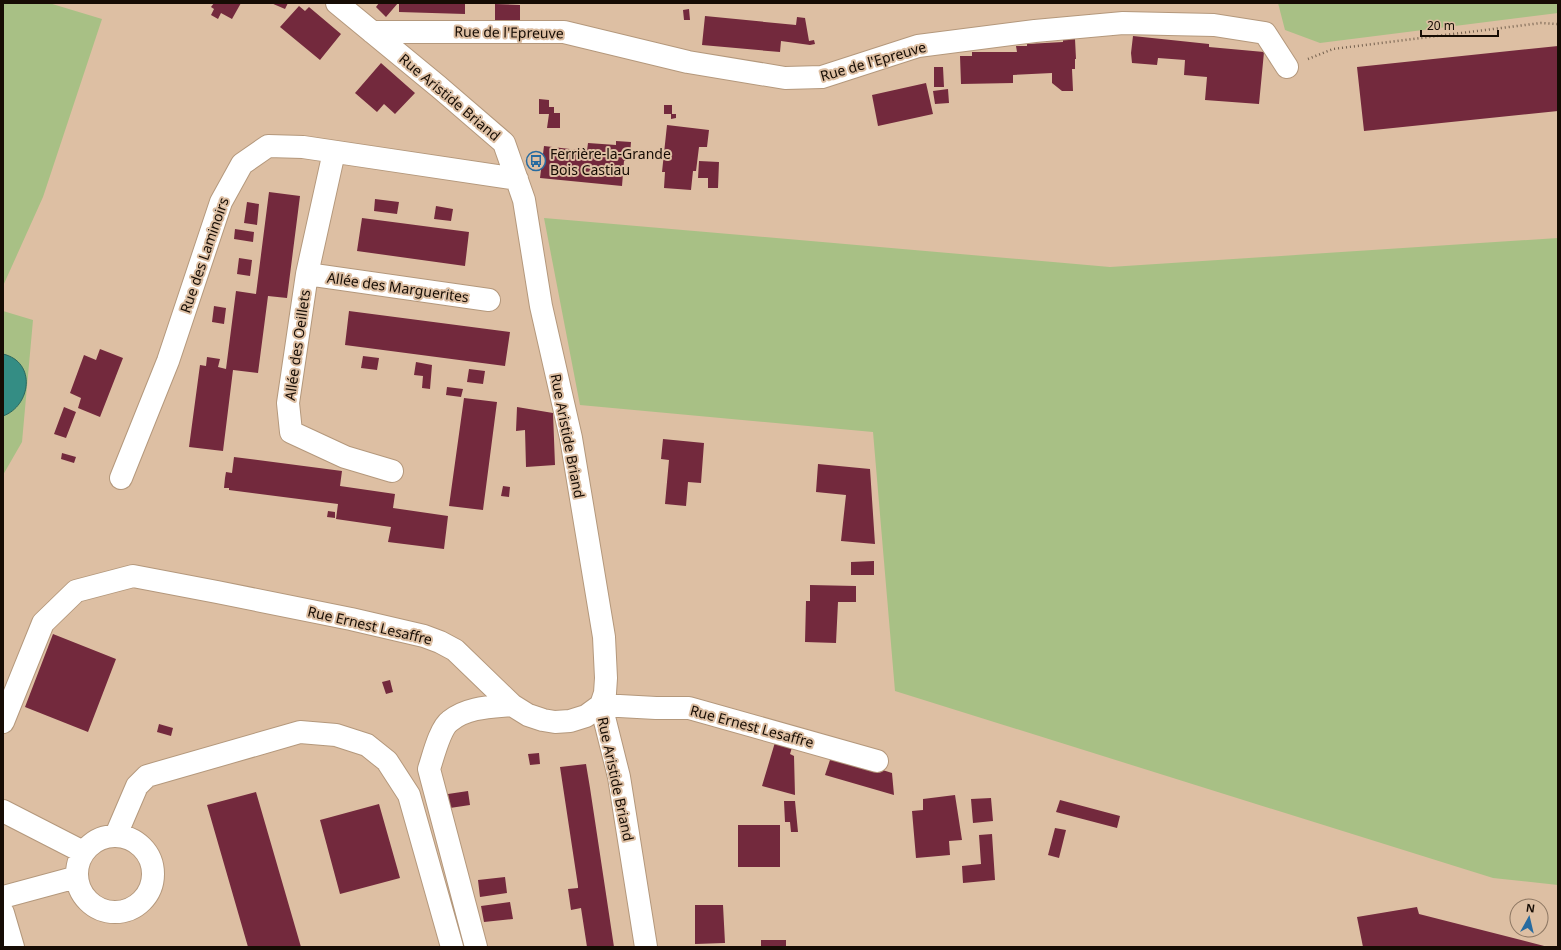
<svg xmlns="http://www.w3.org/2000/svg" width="1561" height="950" font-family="'Noto Sans',sans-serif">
  <rect width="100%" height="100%" fill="#ddbfa3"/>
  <!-- green -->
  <path fill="#a8c085" d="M3 3H49L102 19 43 197 3 286Z
    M1278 3H1558V13L1320 43 1285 30Z
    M544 218 1110 267 1558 238V885L1493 878 895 691 873 432 580 405Z
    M3 311 33 320 22 442 3 475Z"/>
  <!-- water -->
  <path fill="#348d84" stroke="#2b665e" d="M3 354C37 362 31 406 3 416Z"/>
  <!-- building -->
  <path fill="#73293d" d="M214 3H241L232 19 221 13 218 19 211 15 214 9 211 7Z
    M271 3H288L285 9Z
    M379 3H398L386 17 376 7Z
    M399 3H465V14L399 12Z
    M495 4 520 5V23L495 21Z
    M299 6 305 11 309 7 341 34 320 60 280 27Z
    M689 9 690 20H684L683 10Z
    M705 16 796 25 797 17 805 18 809 41 814 40 815 44 810 45 781 41 780 52 702 45Z
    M1133 36 1209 44V47L1264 52 1259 104 1205 100 1207 77 1184 75 1185 60 1158 58 1157 65 1132 63 1131 53Z
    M1063 39H1075L1076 59H1075V69H1072L1073 91H1062L1052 83V73L1013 75V83L961 84 960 56H972V52H1017L1016 46H1027V44L1063 42Z
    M1558 46V111L1364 131 1357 67Z
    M381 63 415 93 395 114 384 104 377 112 355 93Z
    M934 67H943L944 87H934Z
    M926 83 933 114 878 126 872 95Z
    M948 89 949 103 935 104 933 91Z
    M539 99 549 100V107H554V113H560V128H547L549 114H539Z
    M664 105H672V114H676V118L671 119V114H664Z
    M667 125 709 130 707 147H699L696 171H693L691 190 664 188 665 172H662Z
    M616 141 631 142 630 155H627V161H624L622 186 540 178 544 146 587 151 588 143 616 145Z
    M699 161 719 162 718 188H708V178H698Z
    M269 192 300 196 287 298 268 296 258 373 233 370 223 451 189 447 200 365 206 366 207 357 220 359 218 367 226 369 236 291 256 294Z
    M375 199 399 202 397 214 374 211Z
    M247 202 259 204 257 225 244 223Z
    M436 206 453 209 451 221 434 219Z
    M362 218 469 232 465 266 357 251Z
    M235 229 254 232 253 242 234 239Z
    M239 258 252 260 250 276 237 274Z
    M214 306 226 308 224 324 212 322Z
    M349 311 510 332 505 366 345 345Z
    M100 349 123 358 100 417 78 408 81 398 70 393 84 355 96 360Z
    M363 356 379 358 377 370 361 368Z
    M416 362 432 365 430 389 422 388 423 376 414 375Z
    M469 369 485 371 483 384 467 382Z
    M447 387 463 389 461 397 446 395Z
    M464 398 497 402 483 510 449 506Z
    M64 407 76 412 66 438 54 434Z
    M517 407 553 413 555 465 526 467 525 430 516 431Z
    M663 439 704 443 701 483 688 482 686 506 665 504 669 460 661 459Z
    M62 453 76 457 74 463 61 459Z
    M234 457 342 471 340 486 395 494 393 508 448 516 444 549 388 542 391 527 336 519 338 504 229 490V488H224L225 478 226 472 232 473Z
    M818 464 870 469 875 544 841 541 846 495 816 492Z
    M503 486 510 487 509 497 501 496Z
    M328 511 335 512V518L327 517Z
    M874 561V575H851V562Z
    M810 585 856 586V602H838L836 643 805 642 806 601H810Z
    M53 634 116 659 88 732 25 707Z
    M390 680 393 692 386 694 382 682Z
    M159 724 173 728 171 736 157 732Z
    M776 739 793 744 790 754 794 756 795 795 762 786Z
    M539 753 540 764 530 765 528 754Z
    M832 754 892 773 894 795 825 775Z
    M586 764 590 788 614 947H587L581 908 571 910 568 889 578 888V886L560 767Z
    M468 791 470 805 450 808 448 794Z
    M256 792 301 947H248L207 805Z
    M955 795 962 840 949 841 950 855 916 858 912 811 923 810V799Z
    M991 798 993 821 973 823 971 799Z
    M1060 800 1120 816 1117 828 1056 812Z
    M784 801H795L798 832H791L790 822H785Z
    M379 804 400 878 340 894 320 820Z
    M738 825H780V867H738Z
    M1055 828 1066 830 1059 858 1048 855Z
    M992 834 995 880 963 883 962 866 981 864 979 835Z
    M505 877 507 893 480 897 478 880Z
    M510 902 513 919 484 922 481 906Z
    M695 905H723L725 943 695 944Z
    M1417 907 1419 914 1548 947H1363L1357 917Z
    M761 940H786V947H761Z"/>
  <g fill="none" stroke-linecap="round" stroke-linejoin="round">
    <defs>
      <path id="minor" d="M337 3 439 87 504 143 524 200 541 306 571 438 604 637 606 678 605 693 601 705 619 777 646 947
        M372 32H564L688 62 785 78 822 77 918 46 1035 31 1123 23 1214 25 1265 33 1287 67
        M334 152 307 274 288 403 291 432 345 457 392 471
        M307 274 489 300
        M121 478 168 361 221 202 242 164 268 146 303 147 517 179
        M3 722 43 623 76 591 133 576 217 592 351 619 424 636 440 642 455 650 512 705 528 715 543 720 555 722 570 721 586 716 601 705 656 708H689L877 761
        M3 811 83 852
        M116 835 137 786 147 776 300 732 336 735 367 745 387 761 409 795 452 947
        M77 874a38 38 0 1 1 76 0a38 38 0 1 1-76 0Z
        M3 897 77 877
        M3 913 13 947
        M476 947 429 769C433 757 440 728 450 721 467 707 491 707 512 705"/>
    </defs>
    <!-- minor casing -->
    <use href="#minor" stroke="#b4987c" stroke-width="24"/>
    <!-- path -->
    <path stroke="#74614f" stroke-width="2.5" stroke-dasharray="1 3" stroke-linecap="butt" d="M1308 59 1333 49 1541 23 1558 24"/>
    <!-- minor -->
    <use href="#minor" stroke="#fff" stroke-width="22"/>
  </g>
  <!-- icons -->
  <defs>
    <symbol id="bus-ring" viewBox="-11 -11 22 22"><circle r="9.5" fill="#ddbfa3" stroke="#276ba0" stroke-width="1.5"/><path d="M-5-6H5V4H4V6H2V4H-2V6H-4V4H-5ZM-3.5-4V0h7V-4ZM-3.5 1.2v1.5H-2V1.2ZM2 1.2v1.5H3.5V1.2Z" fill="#276ba0"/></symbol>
  </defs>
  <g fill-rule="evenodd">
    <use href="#bus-ring" x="525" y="150" width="22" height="22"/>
  </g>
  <g text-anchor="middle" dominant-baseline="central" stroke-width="4" stroke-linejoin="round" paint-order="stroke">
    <!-- street labels -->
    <g font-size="14" fill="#160c04" stroke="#ddbfa3">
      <text transform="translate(509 32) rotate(1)">Rue de l'Epreuve</text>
      <text transform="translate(873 61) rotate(-16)">Rue de l'Epreuve</text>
      <text transform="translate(450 97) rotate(40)">Rue Aristide Briand</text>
      <text transform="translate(204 255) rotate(-71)">Rue des Laminoirs</text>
      <text transform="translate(398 287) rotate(8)">Allée des Marguerites</text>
      <text transform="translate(297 345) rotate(-82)">Allée des Oeillets</text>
      <text transform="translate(568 436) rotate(79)">Rue Aristide Briand</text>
      <text transform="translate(370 625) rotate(13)">Rue Ernest Lesaffre</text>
      <text transform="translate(752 726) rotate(15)">Rue Ernest Lesaffre</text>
      <text transform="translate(616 779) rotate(78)">Rue Aristide Briand</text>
    </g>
    <!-- poi labels -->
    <g font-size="14" fill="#160c04" stroke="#ddbfa3" text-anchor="start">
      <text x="550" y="153">Ferrière-la-Grande<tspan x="550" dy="16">Bois Castiau</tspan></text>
    </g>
  </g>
  <!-- border -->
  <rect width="1561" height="950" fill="none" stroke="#160c04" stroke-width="8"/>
  <!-- north arrow -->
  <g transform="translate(1529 918) rotate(8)"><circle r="19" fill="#ddbfa3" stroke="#8d7763"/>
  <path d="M0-3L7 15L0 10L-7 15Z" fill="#276ba0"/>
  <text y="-6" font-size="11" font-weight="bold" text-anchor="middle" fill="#160c04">N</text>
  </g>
  <!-- scale -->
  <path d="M1421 30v6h77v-6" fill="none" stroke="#160c04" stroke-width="2"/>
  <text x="1427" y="30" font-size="12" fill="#160c04" stroke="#ddbfa3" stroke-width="3" paint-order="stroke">20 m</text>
</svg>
